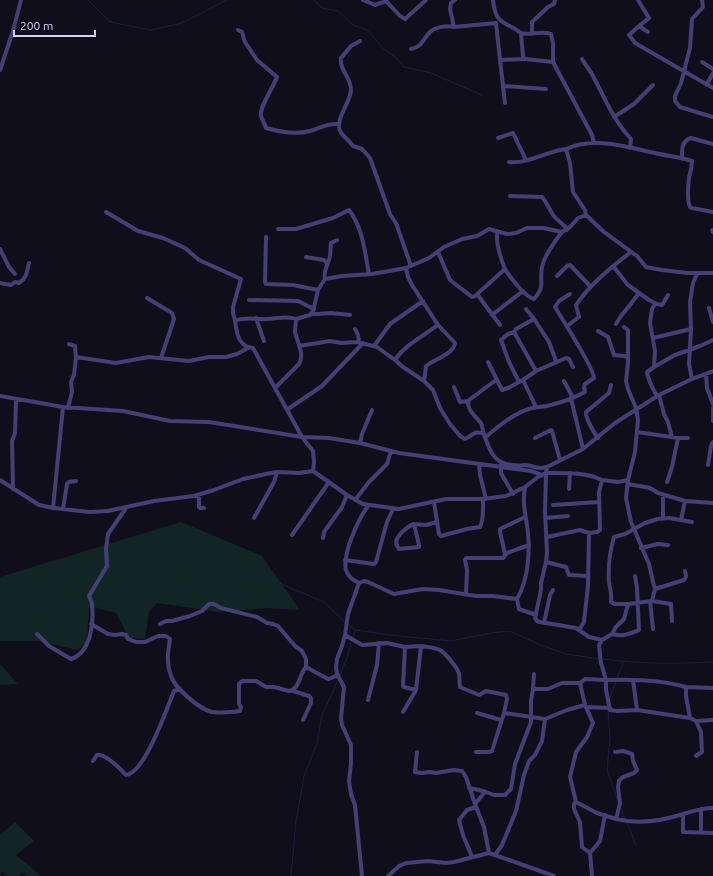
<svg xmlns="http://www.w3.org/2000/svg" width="713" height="876" font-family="Ubuntu,sans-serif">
  <rect width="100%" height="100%" fill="#110e1c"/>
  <!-- green -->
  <path fill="#122525" d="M181 522 262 556 300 610 268 608 219 612 157 603 149 612 145 639 129 638 116 613 89 606 87 643 78 650 39 641H0V577Z
    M0 664 18 684 0 685Z
    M15 822 34 841 16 855 40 875 39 876H27L22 872 19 876H7L3 871 0 874V835Z"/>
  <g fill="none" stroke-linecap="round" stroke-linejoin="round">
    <!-- stream -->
    <path stroke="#142340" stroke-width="1" d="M88 0 110 22 151 30 182 23 227 0
      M314 0 322 8 338 11 353 25 367 30 383 48 395 57 404 67 431 73 482 95
      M94 604 120 602 183 590 228 579 262 576 324 602 345 622
      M0 613 91 605
      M348 624 355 630 389 635 451 641 491 633 510 631 538 644 566 654 600 659
      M353 637 355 631
      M603 659C639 664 676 664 713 662
      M340 675 347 658 352 640
      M617 679 623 663
      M609 699 616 682
      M608 710 610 738 607 770 618 801
      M621 808 625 819
      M627 822 636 846
      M291 876 296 821 304 776 317 744 322 715 338 680"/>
    <!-- minor -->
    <path stroke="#443f75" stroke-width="4" d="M363 0 375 5 386 1 400 16 405 19 426 0
      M455 0 451 3 450 9 454 27 496 23 500 60 525 59 553 62 592 135 594 143
      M493 0C496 26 504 20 521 33L523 56 525 59
      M638 0 649 18 639 26 648 32
      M702 0 703 7 692 19 690 48 681 83 675 96V101L680 107 713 117
      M639 26 629 35 635 43 713 88
      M238 30 242 32 245 42 257 60 277 77C274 86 259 108 261 116 262 120 265 124 266 128 280 132 296 135 310 131 320 128 327 123 338 124L339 125
      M521 33C531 36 542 30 551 34L553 43V62
      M532 34V22L548 7 554 4 555 0
      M360 41 351 46 341 58C339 70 351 77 351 90 350 103 339 113 339 126 339 135 348 138 353 146L362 149 370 158 390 214 396 223 411 266
      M411 49C422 47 423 39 430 32 435 27 447 25 454 27
      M582 59C586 66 591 71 594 78 605 99 614 121 631 139L630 148
      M500 60 505 103
      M702 62 713 69
      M0 70 13 31 21 0
      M707 84 713 73
      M503 86 546 89
      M614 117 634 104 653 85
      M498 138 513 133 526 160
      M566 149C594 136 627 147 655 153 667 156 680 157 692 161 692 168 690 172 689 178 688 185 687 201 690 207L692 208 713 212
      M682 159C682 150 681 141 691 138L713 144
      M509 162C529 164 547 151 566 149L570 163 573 192 585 210 586 215
      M510 196 542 197C547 203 549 208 553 215 557 221 564 223 567 230
      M106 212 138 231 163 238 185 248 199 260 241 279 233 307V313L235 321
      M278 229H296L333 218 349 210C363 228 365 253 369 274
      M712 230 713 232
      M497 231C496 244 500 257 505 269
      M266 237 265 282 266 284 293 285 318 290
      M0 249 9 267 15 274
      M438 252 450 280 472 297 475 296 505 269C510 277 525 297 534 299 546 285 539 283 542 267 544 257 555 241 562 232
      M306 257 324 260 327 263
      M613 266 628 285 649 300 657 304 662 305 668 295
      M406 268 408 277 412 285 438 325 455 343C453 355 434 359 426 366L424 381 433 390 440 408 450 424 460 436 465 439C473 435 474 430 484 434
      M557 276 567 266 570 265 590 286
      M325 279C323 271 327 267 329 260 331 255 330 249 331 243L337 240
      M0 283 11 285 15 282 19 283C27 278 27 271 29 263
      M477 294 500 325
      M147 298 172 313 174 319 161 358
      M249 300 298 301 314 309
      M655 304 652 309 650 323 655 351 654 367 647 372C648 381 653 389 657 396
      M709 308 713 322
      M526 309 534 319
      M311 314H318L331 313 350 315
      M492 315 523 291
      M256 318 264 341
      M616 324 621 316 630 305 639 293
      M567 326 579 317 576 305C590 284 611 267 631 252
      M355 329 358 335 359 342
      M598 331 608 337 614 355 624 356 628 357
      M514 332 508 334 501 340 509 362 519 382
      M653 338 691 329
      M299 346 330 341 341 343 357 342 377 347 395 360C405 345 423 336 438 325
      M374 346 390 324 423 301
      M76 357 116 363 149 357 189 361 209 357H226L237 354 248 348
      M395 360 403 367 424 381
      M488 362 502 390 508 388 521 381
      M654 367 675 355 700 346 713 340
      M536 371 514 332 516 329 534 319 549 342 556 361
      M706 374 707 388 713 404
      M692 379 689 364 691 329 690 302 693 283 697 274
      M496 380 469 400C465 408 476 417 481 423 483 427 482 431 484 435 490 451 494 464 513 465 518 466 522 465 526 465 535 466 537 470 547 467
      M564 381 573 398
      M454 387 460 402 468 401
      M275 388 253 348C238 346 237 334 235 321 246 316 256 320 267 319 277 319 286 315 296 319
      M659 395 664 414 668 422 672 437
      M0 396 63 407 123 411 170 421 209 422 302 437 329 438 360 443 399 453 531 471 542 475
      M571 398 583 449
      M536 407 523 380 536 371 566 358 569 359 573 367
      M68 408 72 392 71 382 74 375 76 357 75 346 69 344
      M713 408V421
      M288 409 322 386 363 343
      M637 432 678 438H688
      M485 438C498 426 513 414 529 409 535 407 541 407 547 406 560 403 574 398 585 392L584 387 585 384 594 378C594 368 562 319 555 307L559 301 570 294
      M535 438 551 430 552 431 560 460
      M598 438C594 433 585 417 586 412L609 393 611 385
      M360 443 362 434 372 410
      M479 464 480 475 486 499
      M501 465V473L513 494
      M708 465 711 446 713 442
      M313 471 314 462 313 451 302 437 275 388 299 364C305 354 297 342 295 332 295 328 296 323 296 319L310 315 313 311 318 290 325 279 342 276 372 274 406 268 429 258 444 247 462 239 477 236 489 229 507 234 516 233 527 228H543L562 232 570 227 578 218 586 215 604 232 637 256 646 267 662 270 687 273H713
      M0 480 39 505 53 508 90 512 108 511 154 501 194 496 214 490 243 479 266 474 277 472 299 473 313 471 347 495 363 504 399 509 446 499H483L506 496 525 487 538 477 546 473 547 467 583 449 615 423 659 395 692 379 713 371
      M667 482 672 467 678 438
      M628 484 650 488 658 493 685 501 713 503
      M13 489 12 441 15 433 16 399
      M569 489 570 473
      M199 495V507L200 508H204
      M355 500 369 482 387 464 391 451
      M434 502 439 534 441 536 467 529 480 527C484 519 483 508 483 499
      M553 505 599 502
      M53 508 63 407
      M63 509 67 484 69 482 76 481
      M254 518 274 482 277 472
      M545 518 568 516
      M663 518V494
      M681 520 685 501
      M414 524C408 526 399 534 397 539 395 543 397 546 399 549L419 547V545L414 524 426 525 437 522
      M589 533 597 532 600 530 599 492 602 480 618 482 628 480
      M292 535 329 482
      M547 537 580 530 589 533 588 586 584 622 579 630
      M323 538 324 532 342 507 347 495
      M641 548 658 544 668 545
      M505 554 500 532V529L525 517
      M345 560 374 564 376 562 387 522 393 509
      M546 562 566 567 569 575 588 576
      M359 583 364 581 368 582 394 594 423 589 439 590 476 596H493L517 599C528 580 530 554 528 533 526 514 522 506 525 487
      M655 589 684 580C687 577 686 575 685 571
      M466 594 467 570 465 560 466 558H503L507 553 529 545
      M517 599 519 609 536 615
      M650 601 653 629
      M652 601 671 604 672 621
      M628 604H615L611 602C612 594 610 589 609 582 608 569 610 551 614 537L625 534 645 523 658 519 669 518 692 522
      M544 623 550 595 553 590
      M91 624 108 634 115 635 122 634 126 635 128 639 136 642H145L158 636H166L170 639C168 651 166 663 171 676 175 688 199 709 212 712 216 713 235 712 240 711L241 707 239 704V684L242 681H256L266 687H274L289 691C300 689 299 674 306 667L326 678 329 679 338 675
      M160 624 166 621H172L190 616 202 611 209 604H214L221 608 257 617 267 623 273 624 278 626 295 646 302 651 306 659V667
      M37 634 49 646 71 659C91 653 94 622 92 605 92 601 90 599 89 596L107 566 106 549 108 534 126 508
      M612 634C622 637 629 634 639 630L637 588 635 576
      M345 635 362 645 387 643 405 647 421 646 416 690 403 712
      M602 640 589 637 576 628 540 622 537 621 535 618 541 590V583L546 562 547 552 545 511 546 473C564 473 586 472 602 480
      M421 646C427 647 434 647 440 650 445 653 458 668 459 674 460 679 459 682 460 687L479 695 486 691 506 695 507 699 504 713 545 719 542 741 535 755 529 761 524 775 516 811 502 845 495 855
      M405 647 403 686 404 687 416 690
      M633 680 637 710 690 718
      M686 687 713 688
      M533 689 534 674
      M293 691 309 696 311 698V703L303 720
      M368 700 377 665 379 643
      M586 707 610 708
      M637 710 617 711 610 710 606 690V680C631 679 662 680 686 687V696L690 718 696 721 713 720
      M477 713 501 720
      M545 719 567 710 585 705
      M696 721 701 732 702 752 696 756
      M417 752 415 772 421 773 430 772 436 773 454 770 462 771 466 777 475 804
      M476 752H489L492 751 504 713
      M615 752 623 751 632 754 633 761 637 770 634 773 623 777 619 781 618 787 620 803 616 819C637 824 662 821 683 814 694 811 701 808 713 808
      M93 761 97 755C104 753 121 769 126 775 145 773 167 708 174 691L180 689
      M469 788 479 790 486 792
      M576 802 570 777 576 752 587 737 593 723 585 705 580 683
      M701 809V833
      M683 814V832L713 833
      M489 853 484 827 475 804 484 793 486 792 494 795H505L511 789 515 764 531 722V701L533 689H548L562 683H580L585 679 606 680 601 663 599 645 602 640 612 634 616 627 624 619 628 604 652 601 655 589 653 582 649 564 631 522 626 498 628 480 635 452 638 420 636 408 628 389 626 381 628 363V330L624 327
      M590 853 600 841 605 815
      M472 857 463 835 459 820 467 810 476 807
      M362 876 355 805 351 794 349 781 351 763V745L342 725 341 718 344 687 337 674 336 667 337 659 342 646 345 635 348 614 359 583C353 580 348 577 346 570 342 554 359 517 369 505
      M388 876 399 866 406 863 428 861 446 863 454 862 489 853 554 876
      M592 876 590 853 582 847 580 822 574 809V804L576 802 597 813 616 819"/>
  </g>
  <!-- scale -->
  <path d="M14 30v6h81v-6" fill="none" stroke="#d6d0f9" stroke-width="2"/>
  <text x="20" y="30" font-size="12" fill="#d6d0f9" stroke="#110e1c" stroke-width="3" paint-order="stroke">200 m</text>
</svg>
